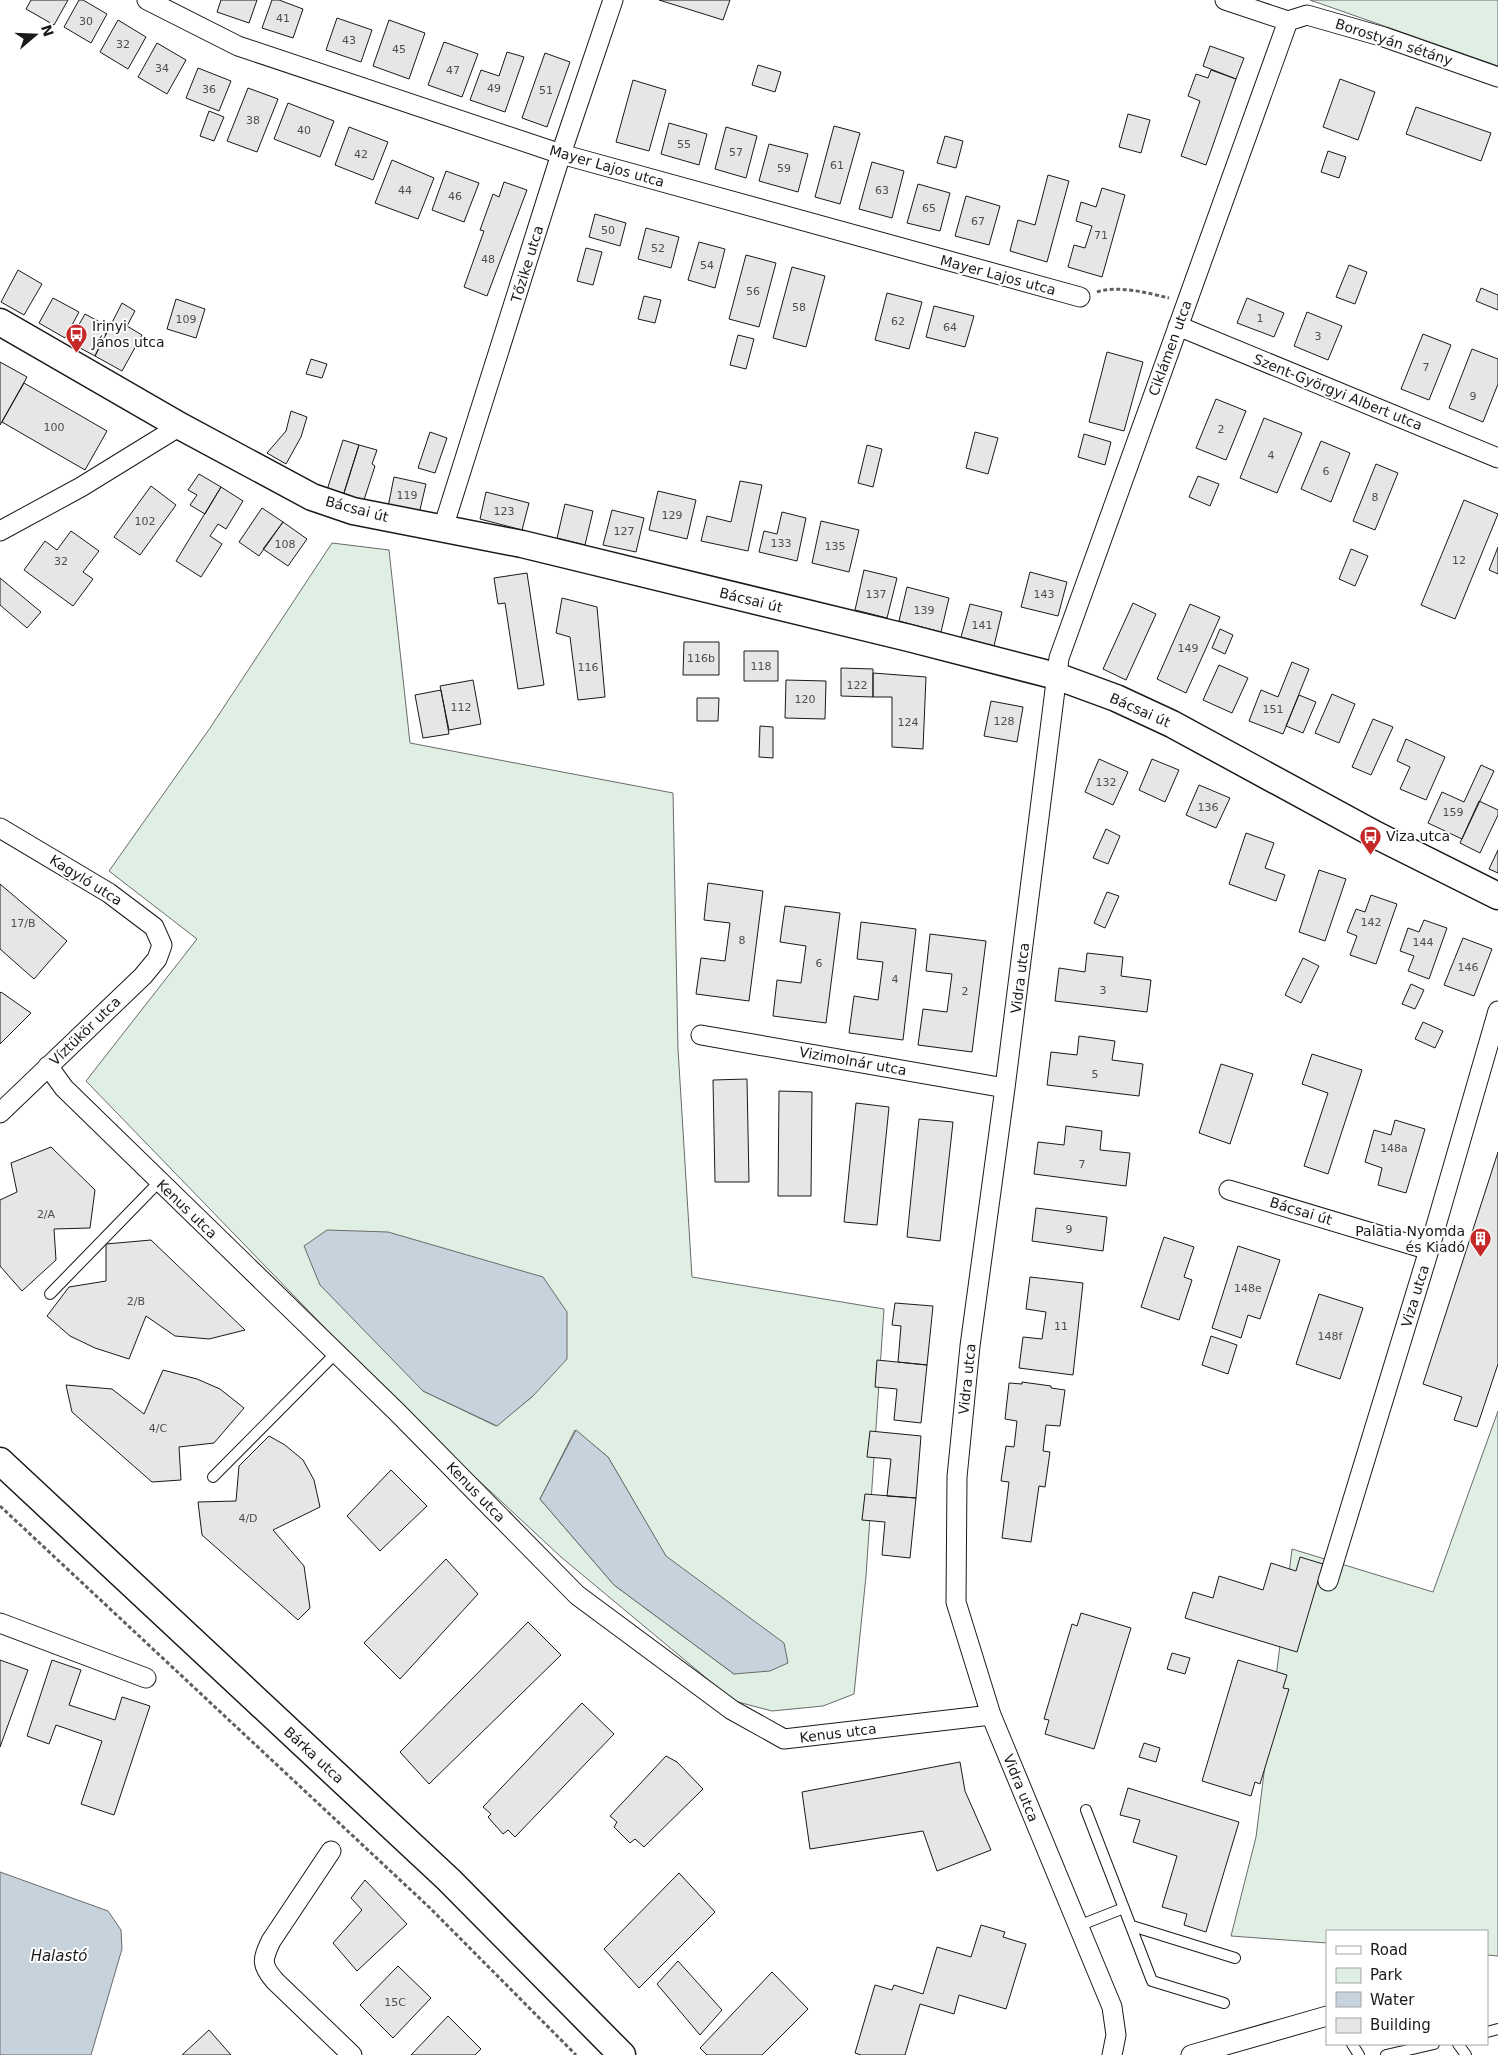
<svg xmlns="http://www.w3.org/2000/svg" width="1498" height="2055" font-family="'DejaVu Sans',sans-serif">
  <rect width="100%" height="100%" fill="#fff"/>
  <!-- green -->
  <path fill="#e0efe3" stroke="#6a6a6a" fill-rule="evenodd" d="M1310 0H1498V66Z
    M332 543 389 550 410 743 673 793 678 1049 692 1277 884 1309 866 1576 854 1694 823 1706 772 1711 734 1701 561 1557 417 1423 86 1081 197 939 109 871 210 728ZM423 1391 533 1396 496 1426ZM575 1430 608 1457 734 1674 614 1585 540 1499Z
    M1498 1411V1956L1487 1955V1931H1327V1943L1231 1936 1256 1837 1292 1549 1433 1592Z"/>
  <!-- water -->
  <path fill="#c6d2dc" stroke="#6a6a6a" d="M327 1230 388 1232 543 1277 567 1312V1359L533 1396 497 1426 423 1391 320 1285 304 1246Z
    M576 1430 608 1457 666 1556 784 1643 788 1663 770 1671 734 1674 614 1585 540 1499Z
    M0 1872 108 1911 121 1930 122 1949 91 2055H0Z"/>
  <!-- building -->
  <path fill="#e6e6e6" stroke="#1a1a1a" d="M31 0H68L54 25 26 9Z
    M79 0H83L107 14 91 43 64 27Z
    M221 0H257L249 23 217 12Z
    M272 0H279L303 9 293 38 262 28Z
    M659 0H730L723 20Z
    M337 18 372 30 361 62 326 50Z
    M118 20 146 37 128 69 100 52Z
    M389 20 425 33 409 79 373 66Z
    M444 42 478 54 462 97 428 85Z
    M157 43 186 60 167 94 138 77Z
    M1210 46 1244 58 1236 79 1203 66Z
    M507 52 524 57 505 112 470 100 481 70 499 76Z
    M545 53 570 62 547 127 522 118Z
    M758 65 781 72 775 92 752 85Z
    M198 68 231 81 219 111 186 98Z
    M1211 70 1236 79 1206 165 1181 156 1200 101 1188 96 1196 74 1208 78Z
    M1340 79 1375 92 1358 140 1323 127Z
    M633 80 666 90 649 151 616 142Z
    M248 88 278 99 257 152 227 141Z
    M288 103 334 121 320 157 274 139Z
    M1416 107 1491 133 1481 161 1406 134Z
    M209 111 224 117 214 141 200 136Z
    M1128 114 1150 120 1141 153 1119 147Z
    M669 123 707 134 699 165 661 154Z
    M834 126 860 133 840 204 815 197Z
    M349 127 388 142 373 180 335 165Z
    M726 127 757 136 746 178 715 169Z
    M945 136 963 141 956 168 937 163Z
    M769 144 808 154 798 192 759 181Z
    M1328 151 1346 157 1339 178 1321 172Z
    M392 160 434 178 418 219 375 203Z
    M872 162 904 171 892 218 859 209Z
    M446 171 479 183 464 222 432 210Z
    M1048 175 1069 181 1047 262 1010 251 1018 220 1035 225Z
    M504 182 527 190 487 296 464 287 484 231 480 230 493 194 499 197Z
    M918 184 950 193 940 231 907 223Z
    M1102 188 1125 195 1102 277 1068 267 1074 245 1085 248 1092 226 1076 221 1081 202 1096 207Z
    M966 196 1000 206 989 245 955 236Z
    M595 214 626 223 620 246 589 237Z
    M646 228 679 237 671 268 638 259Z
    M699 242 725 249 715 288 688 280Z
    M586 248 602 252 593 285 577 281Z
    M746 255 776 263 759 327 729 319Z
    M1349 265 1367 272 1355 304 1336 297Z
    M792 267 825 276 806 347 773 338Z
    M18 270 42 284 24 315 1 302Z
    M1481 288 1498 295V310L1476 301Z
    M887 293 922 302 909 349 875 340Z
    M644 296 661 300 655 323 638 319Z
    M53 298 79 312 65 338 39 323Z
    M1247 298 1284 313 1274 337 1237 323Z
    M176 299 205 309 196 338 167 329Z
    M122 303 135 311 127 326 142 335 122 371 95 356Z
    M934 306 974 316 965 347 926 337Z
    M1307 312 1342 326 1328 360 1294 346Z
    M85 314 109 327 95 356 69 342Z
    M1423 334 1451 345 1429 400 1401 389Z
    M738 335 754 339 746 369 730 365Z
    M1472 349 1498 359V384L1483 422 1449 408Z
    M1107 352 1143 362 1124 431 1089 422Z
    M311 359 327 364 322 378 306 374Z
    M0 362 27 377 0 425Z
    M24 383 107 431 85 470 2 422Z
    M1216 399 1246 411 1226 460 1196 448Z
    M291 411 307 417 301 437 286 464 267 453 286 431Z
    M1264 418 1302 433 1277 493 1240 478Z
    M430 432 447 438 435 473 418 468Z
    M975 432 998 438 988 474 966 468Z
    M1084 434 1111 442 1105 465 1078 457Z
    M343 440 359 445 343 496 327 490Z
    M1321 441 1350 453 1331 502 1301 489Z
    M359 445 377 450 372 464 375 466 364 500 343 496Z
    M867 445 882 449 873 487 858 483Z
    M1376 464 1398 473 1375 530 1353 521Z
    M199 474 221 487 205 514 190 505 197 495 188 490Z
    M1198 476 1219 484 1210 506 1189 497Z
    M394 477 426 484 419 514 388 507Z
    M740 481 762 485 748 551 701 541 707 516 731 522Z
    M151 486 176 505 140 555 114 537Z
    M221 487 243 501 226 529 218 524 210 536 222 544 201 577 176 561Z
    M658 491 696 500 687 539 649 530Z
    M486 492 529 503 522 530 480 519Z
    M1464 500 1498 514 1455 619 1421 605Z
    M565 504 593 511 585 545 557 538Z
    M262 508 283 522 259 556 239 542Z
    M612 510 644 518 636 552 603 545Z
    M782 512 806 518 797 561 759 552 764 531 777 534Z
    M821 521 859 530 849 572 812 563Z
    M283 522 307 539 288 566 263 549Z
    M71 531 99 551 83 572 93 579 73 606 24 570 45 541 57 550Z
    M1498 547V574L1489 570Z
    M1351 549 1368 556 1355 586 1339 579Z
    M864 570 897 578 887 618 855 610Z
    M1030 572 1067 582 1058 616 1021 607Z
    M527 573 544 685 518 689 505 603 498 604 494 578Z
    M0 578 41 612 27 628 0 605Z
    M907 587 949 598 941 632 899 621Z
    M562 598 597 607 605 697 578 700 570 637 556 633Z
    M1133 603 1156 614 1126 680 1103 669Z
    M970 604 1002 612 994 646 961 637Z
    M1190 604 1220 617 1186 693 1157 679Z
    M1220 629 1233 635 1225 654 1212 648Z
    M684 642H719V675H683Z
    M744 651H778V681H744Z
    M1292 662 1309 669 1283 734 1249 721 1261 690 1278 697Z
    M1219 665 1248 678 1232 713 1203 700Z
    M841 668 873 669V697L841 696Z
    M873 673 926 677 923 749 892 747V697H873Z
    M473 680 481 724 449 730 440 686Z
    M786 680 826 681 825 719 785 718Z
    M441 690 449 734 423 738 415 695Z
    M1332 694 1355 704 1339 743 1315 733Z
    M1299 695 1316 702 1303 733 1286 726Z
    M697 698H719L718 721H697Z
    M991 701 1023 707 1017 742 984 736Z
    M1373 719 1393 727 1371 775 1352 767Z
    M760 726 773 727V758L759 757Z
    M1406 739 1445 757 1426 800 1400 789 1410 767 1397 761Z
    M1099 759 1128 772 1113 805 1085 792Z
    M1152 759 1179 770 1165 802 1139 790Z
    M1481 765 1494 771 1462 839 1428 823 1442 792 1464 802Z
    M1199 785 1230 798 1216 828 1186 815Z
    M1479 801 1498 810V815L1480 853 1460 843Z
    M1106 829 1120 836 1108 864 1093 858Z
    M1246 833 1274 843 1265 868 1285 875 1276 901 1229 884Z
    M1498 850V873L1489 869Z
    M1319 870 1346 879 1325 941 1299 932Z
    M708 883 763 891 749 1001 696 994 701 958 725 961 730 923 704 920Z
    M0 884 67 941 34 979 0 949Z
    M1107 892 1119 896 1105 928 1094 923Z
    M1371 895 1397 904 1376 964 1350 955 1357 936 1347 932 1356 909 1365 912Z
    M785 906 840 913 826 1023 773 1016 777 980 801 983 806 946 780 942Z
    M1424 920 1447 928 1429 979 1408 971 1414 956 1400 951 1408 928 1419 932Z
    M861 922 916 929 903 1040 849 1033 854 996 878 1000 883 962 857 959Z
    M930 934 986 941 972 1052 918 1045 923 1009 947 1012 952 974 926 971Z
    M1463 938 1492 949 1474 996 1444 985Z
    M1087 953 1123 957 1121 976 1151 980 1147 1012 1055 1001 1059 968 1085 972Z
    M1303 958 1319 966 1301 1003 1285 995Z
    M1411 984 1424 990 1415 1009 1402 1004Z
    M1 992 31 1013 0 1044V993Z
    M1423 1022 1443 1031 1435 1048 1415 1039Z
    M1079 1036 1115 1041 1112 1060 1143 1064 1139 1096 1047 1085 1051 1052 1077 1055Z
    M1312 1054 1362 1070 1328 1174 1304 1166 1328 1093 1302 1084Z
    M1221 1064 1253 1074 1230 1144 1199 1133Z
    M747 1079 749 1182H715L713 1080Z
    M779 1091 812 1092 811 1196H778Z
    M856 1103 889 1107 877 1225 844 1222Z
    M919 1119 953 1122 940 1241 907 1237Z
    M1395 1120 1425 1129 1406 1193 1378 1185 1382 1168 1365 1162 1374 1130 1391 1135Z
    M1066 1126 1102 1131 1100 1150 1130 1153 1126 1186 1034 1174 1038 1142 1064 1145Z
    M51 1147 95 1190 90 1228 54 1229 56 1260 22 1291 0 1266V1200L17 1192 11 1163Z
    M1498 1152V1364L1477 1427 1454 1420 1462 1397 1423 1384Z
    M1036 1208 1107 1217 1103 1251 1032 1241Z
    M1164 1237 1194 1247 1184 1277 1192 1280 1179 1320 1141 1307Z
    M151 1240 245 1330 209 1339 175 1336 146 1316 129 1359 95 1348 70 1336 47 1316 69 1287 106 1281V1244Z
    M1238 1246 1280 1260 1260 1319 1248 1315 1241 1338 1212 1328Z
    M1030 1277 1083 1283 1073 1375 1019 1368 1023 1337 1042 1339 1046 1312 1026 1309Z
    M1319 1294 1363 1308 1340 1379 1296 1364Z
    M895 1303 933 1306 927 1365 898 1362 901 1326 892 1325Z
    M1211 1336 1237 1345 1228 1374 1202 1365Z
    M877 1360 927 1365 921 1423 894 1420 897 1389 875 1387Z
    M163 1370 197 1379 220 1389 244 1408 214 1443 179 1447 181 1480 152 1482 72 1412 66 1385 112 1389 144 1414Z
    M1022 1382 1051 1386V1388L1065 1390 1060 1426 1046 1425 1043 1451 1050 1452 1045 1487 1039 1486 1031 1542 1002 1538 1009 1482 1001 1481 1006 1446 1014 1447 1017 1421 1005 1419 1009 1383 1022 1384Z
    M870 1431 921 1436 916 1498 887 1496 891 1459 867 1457Z
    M269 1436 285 1445 303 1460 314 1480 320 1507 273 1530 304 1566 310 1608 298 1620 202 1535 198 1502 236 1501 239 1466Z
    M391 1470 427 1506 380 1551 347 1516Z
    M865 1494 916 1498 910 1558 882 1555 885 1522 862 1520Z
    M1300 1557 1323 1564 1297 1652 1185 1618 1193 1592 1213 1598 1219 1576 1263 1590 1271 1563 1296 1571Z
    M446 1559 478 1594 400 1679 364 1643Z
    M1081 1613 1131 1628 1094 1749 1045 1734 1049 1720 1044 1719 1072 1624 1077 1626Z
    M528 1622 561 1655 429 1784 400 1752Z
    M1172 1653 1190 1658 1185 1674 1167 1669Z
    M0 1660 28 1670 0 1747Z
    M52 1660 81 1670 69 1705 115 1720 122 1697 150 1706 114 1815 81 1804 102 1741 56 1725 49 1744 27 1736Z
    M1238 1660 1287 1675 1283 1688 1289 1689 1260 1784 1255 1782 1251 1796 1202 1781Z
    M582 1703 614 1734 515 1837 508 1830 503 1834 488 1817 491 1814 483 1807Z
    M1144 1743 1160 1748 1156 1762 1139 1757Z
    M666 1756 677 1762 703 1789 644 1847 635 1839 630 1843 614 1827 617 1822 610 1816Z
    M960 1762 965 1791 991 1850 937 1871 923 1831 810 1849 802 1792Z
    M1128 1788 1239 1822 1206 1932 1184 1925 1187 1914 1162 1907 1177 1856 1133 1842 1140 1820 1120 1815Z
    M679 1873 715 1912 639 1988 604 1949Z
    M365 1880 407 1924 357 1971 333 1943 362 1910 351 1898Z
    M981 1925 1005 1932 1003 1937 1026 1944 1006 2009 959 1995 954 2014 920 2004 905 2055H861L855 2053 875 1985 892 1990 894 1985 923 1994 937 1947 971 1957Z
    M678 1961 722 2010 700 2035 657 1984Z
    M398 1966 431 1998 393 2038 360 2005Z
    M772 1972 808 2009 762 2055H707L700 2048Z
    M448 2016 481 2049 475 2055H411Z
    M209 2030 231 2055H182Z"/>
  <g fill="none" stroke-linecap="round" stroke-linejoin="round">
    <defs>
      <path id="lane" d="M50 1294 159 1182
        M213 1477 336 1353
        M1086 1810 1152 1981 1224 2003
        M1078 1926 1124 1908
        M1132 1926 1235 1958
        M1487 2032 1498 2029
        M1352 2044 1359 2055
        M1458 2044 1466 2055
        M1386 2055 1434 2044"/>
      <path id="street" d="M147 0 238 46 561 154 1080 297
        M1225 0 1288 21
        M1288 21 1307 15 1384 37 1498 77
        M1178 326 1498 458
        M443 528 561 154 613 0
        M0 531 81 487 180 426
        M0 828 109 893 154 927 162 945 157 959 143 976 0 1113
        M701 1035 1005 1088
        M48 1066 64 1088 398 1413 577 1595 732 1710 784 1739 991 1715
        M1229 1190 1429 1250
        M1328 1581 1429 1250 1498 1011
        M0 1623 146 1678
        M331 1851 271 1941C262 1960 261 1965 275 1981L352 2055
        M1112 2055 1116 2035 1112 2007 991 1715 956 1602 957 1477 970 1346 1005 1088 1059 658 1288 21
        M1191 2055 1327 2016"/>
      <path id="secondary" d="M0 322 180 426 312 497 353 511 522 544 909 638 1056 676 1116 698 1172 724 1376 835 1498 896
        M0 1461 449 1880 622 2055"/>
    </defs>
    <!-- lane casing -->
    <use href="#lane" stroke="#1a1a1a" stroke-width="12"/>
    <!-- street casing -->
    <use href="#street" stroke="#1a1a1a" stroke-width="21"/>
    <!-- secondary casing -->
    <use href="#secondary" stroke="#1a1a1a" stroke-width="29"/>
    <!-- path -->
    <path stroke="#5f5f5f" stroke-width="3" stroke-dasharray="4 2.5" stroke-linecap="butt" d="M1097 292C1118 285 1148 293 1169 298
      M0 1506 430 1908 576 2055"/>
    <!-- lane -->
    <use href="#lane" stroke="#fff" stroke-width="10"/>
    <!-- street -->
    <use href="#street" stroke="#fff" stroke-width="19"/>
    <!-- secondary -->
    <use href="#secondary" stroke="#fff" stroke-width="26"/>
  </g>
  <!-- icons -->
  <defs>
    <symbol id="bus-pin" viewBox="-11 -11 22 30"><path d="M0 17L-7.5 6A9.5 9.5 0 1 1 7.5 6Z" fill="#c62828" stroke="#fff"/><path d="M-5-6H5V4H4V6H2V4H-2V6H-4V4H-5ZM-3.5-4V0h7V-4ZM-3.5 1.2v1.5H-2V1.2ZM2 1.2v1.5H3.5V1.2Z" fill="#fff"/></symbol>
    <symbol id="building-pin" viewBox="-11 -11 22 30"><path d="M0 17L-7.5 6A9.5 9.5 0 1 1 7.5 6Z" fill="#c62828" stroke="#fff"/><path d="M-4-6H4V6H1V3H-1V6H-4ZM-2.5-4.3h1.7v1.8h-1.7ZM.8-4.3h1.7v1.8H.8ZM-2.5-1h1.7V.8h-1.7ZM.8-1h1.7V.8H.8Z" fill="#fff"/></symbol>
  </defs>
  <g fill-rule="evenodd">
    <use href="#bus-pin" x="64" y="322" width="25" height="34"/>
    <use href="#bus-pin" x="1358" y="824" width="25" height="34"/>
    <use href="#building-pin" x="1468" y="1226" width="25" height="34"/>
  </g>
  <g text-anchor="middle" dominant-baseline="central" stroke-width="4" stroke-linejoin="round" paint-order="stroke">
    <!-- number labels -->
    <g font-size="11" fill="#4d4d4d">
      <text x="283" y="18">41</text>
      <text x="86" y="21">30</text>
      <text x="349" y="40">43</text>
      <text x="123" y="44">32</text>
      <text x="399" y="49">45</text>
      <text x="162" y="68">34</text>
      <text x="453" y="70">47</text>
      <text x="494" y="88">49</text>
      <text x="209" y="89">36</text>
      <text x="546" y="90">51</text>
      <text x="253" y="120">38</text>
      <text x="304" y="130">40</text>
      <text x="684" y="144">55</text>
      <text x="736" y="152">57</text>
      <text x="361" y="154">42</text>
      <text x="837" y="165">61</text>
      <text x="784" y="168">59</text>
      <text x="405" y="190">44</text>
      <text x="882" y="190">63</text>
      <text x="455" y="196">46</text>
      <text x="929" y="208">65</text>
      <text x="978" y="221">67</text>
      <text x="608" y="230">50</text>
      <text x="1101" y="235">71</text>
      <text x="658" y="248">52</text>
      <text x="488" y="259">48</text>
      <text x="707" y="265">54</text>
      <text x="753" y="291">56</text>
      <text x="799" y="307">58</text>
      <text x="1260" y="318">1</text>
      <text x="186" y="319">109</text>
      <text x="898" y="321">62</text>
      <text x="950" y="327">64</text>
      <text x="1318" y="336">3</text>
      <text x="1426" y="367">7</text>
      <text x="1473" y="396">9</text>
      <text x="54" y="427">100</text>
      <text x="1221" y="429">2</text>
      <text x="1271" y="455">4</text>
      <text x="1326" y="471">6</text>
      <text x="407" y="495">119</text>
      <text x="1375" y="497">8</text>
      <text x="504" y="511">123</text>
      <text x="672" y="515">129</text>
      <text x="145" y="521">102</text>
      <text x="624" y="531">127</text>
      <text x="781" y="543">133</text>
      <text x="285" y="544">108</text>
      <text x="835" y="546">135</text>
      <text x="1459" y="560">12</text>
      <text x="61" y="561">32</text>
      <text x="876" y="594">137</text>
      <text x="1044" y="594">143</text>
      <text x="924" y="610">139</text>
      <text x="982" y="625">141</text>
      <text x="1188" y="648">149</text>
      <text x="701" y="658">116b</text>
      <text x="761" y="666">118</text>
      <text x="588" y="667">116</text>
      <text x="857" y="685">122</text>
      <text x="805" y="699">120</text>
      <text x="461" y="707">112</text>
      <text x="1273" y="709">151</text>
      <text x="1004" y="721">128</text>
      <text x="908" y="722">124</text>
      <text x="1106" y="782">132</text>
      <text x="1208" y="807">136</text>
      <text x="1453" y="812">159</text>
      <text x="1371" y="922">142</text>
      <text x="23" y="923">17/B</text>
      <text x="742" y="940">8</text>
      <text x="1423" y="942">144</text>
      <text x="819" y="963">6</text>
      <text x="1468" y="967">146</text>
      <text x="895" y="979">4</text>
      <text x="1103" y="990">3</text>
      <text x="965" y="991">2</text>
      <text x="1095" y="1074">5</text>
      <text x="1394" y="1148">148a</text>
      <text x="1082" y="1164">7</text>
      <text x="46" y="1214">2/A</text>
      <text x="1069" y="1229">9</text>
      <text x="1248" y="1288">148e</text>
      <text x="136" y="1301">2/B</text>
      <text x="1061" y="1326">11</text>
      <text x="1330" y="1336">148f</text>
      <text x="158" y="1428">4/C</text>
      <text x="248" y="1518">4/D</text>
      <text x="395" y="2002">15C</text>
    </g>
    <!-- street labels -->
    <g font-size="14" fill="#1a1a1a" stroke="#fff">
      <text transform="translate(1394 42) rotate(18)">Borostyán sétány</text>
      <text transform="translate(607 166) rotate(16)">Mayer Lajos utca</text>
      <text transform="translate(527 264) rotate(-73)">Tőzike utca</text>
      <text transform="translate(998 275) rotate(15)">Mayer Lajos utca</text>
      <text transform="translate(1170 348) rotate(-70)">Ciklámen utca</text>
      <text transform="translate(1338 392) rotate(22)">Szent-Györgyi Albert utca</text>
      <text transform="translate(357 509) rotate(15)">Bácsai út</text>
      <text transform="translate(751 600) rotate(14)">Bácsai út</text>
      <text transform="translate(1140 710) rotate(24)">Bácsai út</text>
      <text transform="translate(86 880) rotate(32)">Kagyló utca</text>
      <text transform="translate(1020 978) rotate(-83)">Vidra utca</text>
      <text transform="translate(85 1031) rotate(-44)">Víztükör utca</text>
      <text transform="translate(853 1061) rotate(10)">Vizimolnár utca</text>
      <text transform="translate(187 1209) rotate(44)">Kenus utca</text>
      <text transform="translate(1301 1211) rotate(17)">Bácsai út</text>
      <text transform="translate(1415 1296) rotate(-73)">Viza utca</text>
      <text transform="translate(967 1379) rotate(-84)">Vidra utca</text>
      <text transform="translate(476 1492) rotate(46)">Kenus utca</text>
      <text transform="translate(838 1733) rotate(-7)">Kenus utca</text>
      <text transform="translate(314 1755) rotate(43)">Bárka utca</text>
      <text transform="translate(1021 1788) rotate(68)">Vidra utca</text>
    </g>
    <!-- poi labels -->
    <g font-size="14" fill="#1a1a1a" stroke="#fff" text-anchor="start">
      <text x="92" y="326">Irinyi<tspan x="92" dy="16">János utca</tspan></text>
      <text x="1386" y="836">Viza utca</text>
      <text x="1465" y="1231" text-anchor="end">Palatia Nyomda<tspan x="1465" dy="16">és Kiadó</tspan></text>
    </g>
    <!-- water labels -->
    <g font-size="15" font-style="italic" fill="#1a1a1a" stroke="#fff">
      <text x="59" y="1956">Halastó</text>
    </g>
  </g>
  <!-- legend -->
  <rect x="1326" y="1930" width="162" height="115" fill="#ffffff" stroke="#a3a3a3"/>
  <rect x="1336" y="1946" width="25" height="8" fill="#ffffff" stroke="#a3a3a3"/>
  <text x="1370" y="1955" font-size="15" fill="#1a1a1a">Road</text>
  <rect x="1336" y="1968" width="25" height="15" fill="#e0efe3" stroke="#a3a3a3"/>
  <text x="1370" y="1980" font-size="15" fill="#1a1a1a">Park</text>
  <rect x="1336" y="1992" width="25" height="15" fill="#c6d2dc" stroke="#a3a3a3"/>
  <text x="1370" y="2005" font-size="15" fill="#1a1a1a">Water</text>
  <rect x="1336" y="2018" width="25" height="15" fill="#e6e6e6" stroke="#a3a3a3"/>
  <text x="1370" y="2030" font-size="15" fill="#1a1a1a">Building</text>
  <!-- north arrow -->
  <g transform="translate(35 35) rotate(71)" stroke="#ffffff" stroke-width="4" paint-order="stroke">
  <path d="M0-4L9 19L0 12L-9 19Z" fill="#1a1a1a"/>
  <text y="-8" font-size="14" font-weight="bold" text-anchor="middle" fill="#1a1a1a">N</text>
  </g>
</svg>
